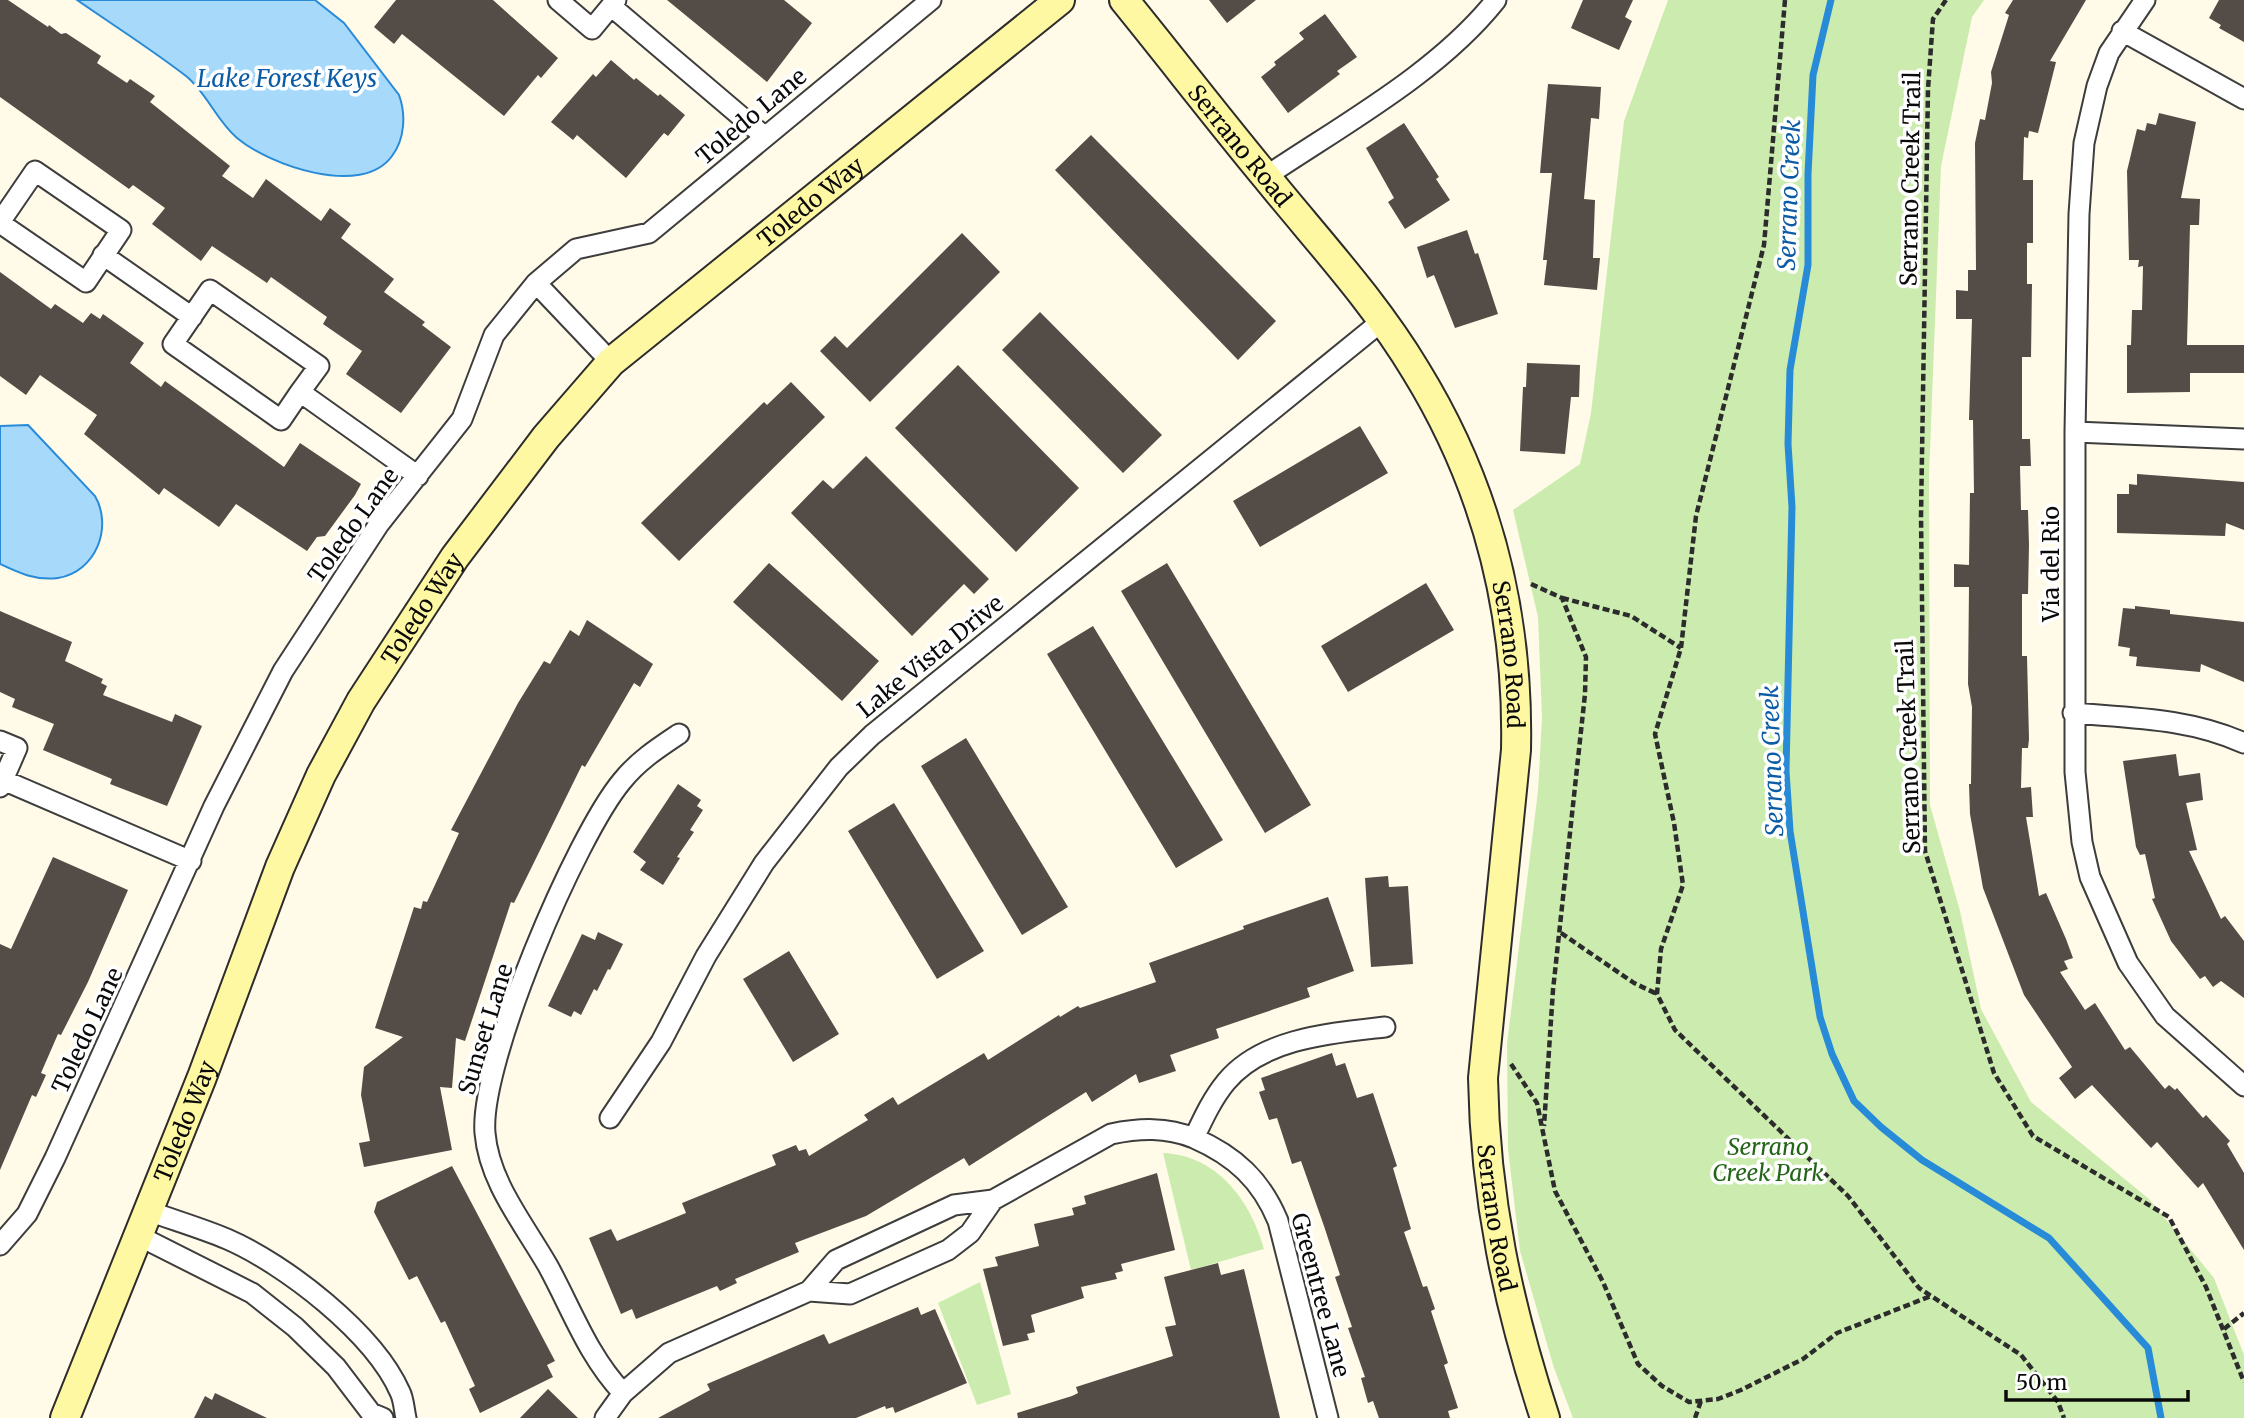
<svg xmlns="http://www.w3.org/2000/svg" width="2244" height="1418" font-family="Merriweather,serif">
  <rect width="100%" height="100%" fill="#fffbe8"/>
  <!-- green -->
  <path fill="#ccecaf" d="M1668 0H1984L1972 17 1941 166 1929 477 1930 805 1960 911 1981 1009 2031 1102 2149 1199 2214 1278 2244 1355V1418H1573L1554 1368 1520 1251 1508 1149 1507 1044 1538 791 1542 718 1538 617 1513 510 1580 464 1591 413 1624 121Z
    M1163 1153C1217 1155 1251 1201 1264 1249L1191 1270Z
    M980 1282 1011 1394 977 1405 938 1303Z"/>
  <!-- water -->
  <path fill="#a7d9fb" stroke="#288bd8" stroke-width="2" d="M77 0H315L344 23 399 95C406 114 405 139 392 156 362 198 269 165 237 138 216 120 207 93 186 76 151 49 113 25 77 0Z
    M28 425 95 496C113 527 96 572 58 578 36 581 19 573 0 564V426Z"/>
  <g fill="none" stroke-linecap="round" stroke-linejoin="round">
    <!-- stream -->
    <path stroke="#288bd8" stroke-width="7" d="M1831 0 1813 75 1808 174V265L1790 370 1788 444 1792 507 1786 771 1790 831 1820 1017 1832 1054 1854 1101 1881 1127 1922 1160 2049 1238 2148 1348 2161 1418"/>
  </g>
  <!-- building -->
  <path fill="#544c46" d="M0 0H8L48 27 49 25 61 34 66 33 101 56 97 63 127 83 130 79 155 96 150 102 230 166 222 176 253 198 266 179 321 221 330 208 351 224 341 238 394 279 384 292 425 322 422 325 451 347 401 413 346 374 362 351 323 324 327 317 271 277 267 283 212 246 201 261 152 224 165 208 133 185 129 189 0 97Z
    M396 0H493L558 58 541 78 538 75 504 116 402 34 394 44 374 27Z
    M667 0H784L812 23 767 82Z
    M1209 0H1256L1227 23Z
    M1583 0H1633L1625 17 1632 21 1619 50 1571 28Z
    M2013 0H2086L2050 61 2056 62 2038 133 2029 131 2028 138 2024 137 2023 180H2033V243H2027V284H2032L2031 357H2022V439H2030L2031 466H2020L2021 510H2028L2029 545 2028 594H2022V656H2027L2029 739 2028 748H2022L2021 788 2031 787 2033 817H2026L2039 896 2046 893 2066 939 2073 958 2064 961 2068 969 2060 972 2085 1010 2095 1003 2125 1050 2130 1047 2165 1089 2169 1085 2175 1090 2177 1088 2203 1118 2206 1115 2230 1141 2227 1144 2244 1173V1250L2203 1183 2198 1188 2157 1142 2151 1148 2092 1085 2075 1099 2059 1078 2072 1067 2024 995 1983 888 1970 814 1969 784H1971L1972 707 1968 684 1969 587H1954V564L1969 565 1970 493H1974L1973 420H1969L1972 319H1956V290L1968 291V270H1976L1975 143 1980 119 1985 120 1992 83 1991 72 2009 15 2005 13Z
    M2219 0H2244V42L2219 28 2221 25 2209 18Z
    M1325 14 1357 57 1337 71 1340 74 1288 113 1261 77 1276 65 1274 62 1304 39 1299 33Z
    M611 60 634 80 636 78 658 96 660 94 685 115 668 136 664 133 626 178 577 135 573 140 551 122 593 74 596 77Z
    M1548 84 1601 87 1599 119 1591 118 1584 199 1595 200 1593 258H1600L1597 290 1544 285 1547 260H1543L1552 173H1540Z
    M2159 113 2196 122 2181 198 2200 199 2199 225H2190L2187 345H2244V373H2190V392L2127 393V345H2131L2132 310H2142L2143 266 2138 267 2139 260H2129L2127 171 2137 129 2145 131 2147 123 2156 125Z
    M1404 123 1439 177 1436 179 1450 200 1405 229 1388 202 1394 198 1366 148Z
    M1091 135 1276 321 1238 360 1055 170Z
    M1467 230 1475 254 1478 253 1498 314 1455 328 1434 275 1427 278 1417 247Z
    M962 233 1000 272 870 402 820 351 835 336 847 348Z
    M0 272 51 309 55 304 83 323 91 313 100 319 103 314 144 343 130 363 161 387 165 381 284 467 300 443 361 484 355 495 325 536 317 537 307 551 236 504 219 527 164 488 159 495 84 434 97 415 40 375 26 395 0 376Z
    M1040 312 1162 435 1123 473 1002 350Z
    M1527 363 1580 365 1579 397H1571L1565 454 1520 451 1523 387H1526Z
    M958 365 1079 488 1016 552 895 428Z
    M791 382 825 417 679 561 641 523 764 402 767 405Z
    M1360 426 1388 473 1260 547 1233 501Z
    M866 456 989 579 974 594 964 584 912 636 791 513 823 480 833 489Z
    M2137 474 2244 482V530L2226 523 2225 536 2117 533V494H2129V484L2137 485Z
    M769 563 879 661 842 701 733 602Z
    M1167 563 1311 805 1265 833 1121 591Z
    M1426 583 1454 630 1348 692 1321 646Z
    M2135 606 2170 610V614L2244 622V682L2201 664 2200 672 2136 666 2137 657 2129 656 2130 648 2118 646 2123 608 2135 609Z
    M0 611 72 642 65 661 103 679 101 683 107 686 103 695 172 722 175 714 202 726 167 806 110 784 112 779 43 750 54 724 12 707 15 699 0 692Z
    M587 620 653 664 640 687 634 683 585 767 582 765 514 903 511 902 465 1041 456 1038 452 1088 440 1087 452 1150 364 1167 359 1143 370 1141 361 1095 364 1067 403 1037 375 1028 414 907 421 909 423 901 427 902 459 833 451 830 518 703 544 661 550 664 570 630 579 636Z
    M1093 626 1223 840 1176 868 1047 654Z
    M966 738 1068 907 1022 935 921 766Z
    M2176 754 2179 776 2200 773 2203 800 2186 803 2197 850 2189 851 2221 919 2225 916 2244 941V998L2221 981 2213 987 2205 976 2200 979 2171 941 2152 899 2155 898 2145 854 2140 855 2136 847 2123 761Z
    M678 784 701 800 697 806 703 810 690 830 694 832 677 857 680 858 663 885 640 870 646 862 633 852Z
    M894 803 984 951 937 979 848 831Z
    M53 857 128 890 88 982 61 1035 58 1034 41 1073 46 1075 36 1097 32 1095 0 1170V944L11 949Z
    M1388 876 1389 887 1408 886 1413 964 1371 967 1365 878Z
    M1328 897 1354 971 1307 988 1310 997 1216 1029 1219 1038 1170 1055 1176 1071 1139 1083 1136 1074 1092 1102 1086 1092 969 1166 964 1158 866 1216 795 1243 799 1252 735 1279 737 1283 720 1291 717 1286 636 1319 632 1309 621 1314 589 1238 611 1229 617 1241 686 1213 682 1203 776 1165 772 1155 796 1145 799 1151 806 1149 809 1156 868 1120 864 1115 893 1097 898 1105 984 1053 988 1060 1059 1015 1060 1017 1078 1006 1080 1008 1156 982 1149 963 1244 929 1243 926Z
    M598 932 623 944 610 970 608 969 597 991 594 989 581 1015 574 1011 571 1017 548 1006 582 934 595 940Z
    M789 951 839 1034 793 1062 743 979Z
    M1332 1053 1336 1066 1345 1063 1357 1098 1373 1093 1397 1166 1393 1168 1411 1229 1404 1232 1423 1287 1427 1286 1435 1309 1431 1311 1448 1363 1444 1365 1458 1408 1448 1411 1450 1418H1379L1373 1401 1368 1403 1361 1378 1365 1377 1348 1328 1352 1327 1335 1277 1340 1275 1324 1226 1301 1161 1292 1164 1277 1118 1269 1120 1259 1092 1265 1090 1261 1078Z
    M452 1166 555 1361 547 1365 553 1377 480 1413 469 1389 475 1386 445 1321 441 1323 417 1276 409 1280 374 1212 377 1202Z
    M1157 1173 1175 1250 1121 1264 1123 1271 1115 1273 1117 1279 1081 1287 1084 1298 1031 1315 1035 1332 1027 1334 1029 1340 1003 1346 983 1269 998 1266 995 1257 1039 1246 1034 1224 1074 1215 1072 1208 1086 1204 1084 1196Z
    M1218 1263 1221 1275 1244 1269 1280 1418H1018L1017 1413 1072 1396 1078 1393 1076 1387 1173 1356 1165 1327 1176 1325 1164 1277Z
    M918 1307 921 1315 935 1309 967 1383 895 1413 893 1407 886 1409 885 1406 856 1418H658L710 1390 707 1384 824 1334 829 1344Z
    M548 1389 578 1418H520Z
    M215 1393 267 1418H194L205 1396 212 1400Z"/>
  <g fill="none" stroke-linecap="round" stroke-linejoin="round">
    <defs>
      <path id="street" d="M558 0 592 29 616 0
        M2145 0 2109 53 2097 86 2084 143 2079 214 2075 432V772L2082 842 2090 877 2128 963 2165 1016 2244 1086
        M611 6 764 136
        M2122 31 2244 99
        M1265 177C1342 125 1438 73 1496 0
        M0 222 35 171 121 230 86 282 0 223
        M103 255 192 317
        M536 283 611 362
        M300 392 281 420 173 344 210 290 319 366 300 392 418 476
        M2075 432 2244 439
        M2073 713C2132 718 2189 718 2244 743
        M0 741 17 748 0 787
        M3 780 191 861
        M610 1118 661 1042 706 956 764 863 839 767 872 735 1382 321
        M1194 1138C1235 1156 1261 1180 1278 1221L1328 1418
        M146 1210C173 1220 201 1228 227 1239 285 1264 374 1333 400 1392 404 1400 404 1410 406 1418
        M137 1235 252 1293 295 1327 336 1367 371 1413 383 1418
        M0 1245 27 1214 55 1158 214 806 283 671 379 524 462 419 494 335 536 283 576 249 649 233 931 0
        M809 1291 850 1294 948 1250 970 1233 993 1200
        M623 1393C588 1356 572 1310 548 1266 524 1224 489 1182 485 1133 479 1063 576 836 622 781 638 761 658 748 679 734
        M605 1418 623 1393 669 1353 809 1291 836 1260 954 1205 993 1200 1111 1134C1140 1128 1166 1127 1194 1138 1203 1119 1212 1099 1226 1082 1262 1038 1332 1033 1385 1027"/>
      <g id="secondary">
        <path id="s1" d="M1124 0C1172 59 1218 119 1267 178 1318 241 1374 301 1416 371 1488 488 1519 613 1516 750L1483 1078C1485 1198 1508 1305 1545 1418"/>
        <path id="s2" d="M65 1418 202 1077 280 867 321 775 361 701 455 557 546 437 611 362 1060 0"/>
      </g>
    </defs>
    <!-- street casing -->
    <use href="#street" stroke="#3d3d3d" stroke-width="23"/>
    <!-- secondary casing -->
    <use href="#secondary" stroke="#2c2c2c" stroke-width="32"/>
    <!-- path -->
    <path stroke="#2c2c2c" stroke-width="4.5" stroke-dasharray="7 3.5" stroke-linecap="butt" d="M1785 0 1764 245 1696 516 1681 648 1655 734 1674 823 1683 885 1661 949 1657 994 1675 1030 1848 1196 1919 1288 2021 1355 2058 1402 2064 1418
      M1946 0 1933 19 1928 89 1921 516 1925 851 1994 1073 2033 1136 2169 1217 2206 1287 2244 1382
      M1531 584 1562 598 1586 657 1585 694 1553 990 1544 1126
      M1562 598 1631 616 1681 648
      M1561 933 1634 983 1657 994
      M1511 1064 1537 1103 1555 1191 1603 1282 1638 1364 1662 1386 1689 1402 1718 1399 1741 1390 1803 1359 1837 1333 1931 1296
      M2224 1329 2244 1313
      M1695 1418 1701 1401"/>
    <!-- street -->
    <use href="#street" stroke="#fff" stroke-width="19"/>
    <!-- secondary -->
    <use href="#secondary" stroke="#fff8a3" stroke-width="28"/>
  </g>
  <g text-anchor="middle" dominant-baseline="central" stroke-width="7" stroke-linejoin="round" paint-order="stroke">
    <!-- street labels -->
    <g font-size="23" fill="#0a0a0a" stroke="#fff">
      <text transform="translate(751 116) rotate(-40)">Toledo Lane</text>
      <text stroke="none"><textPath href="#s1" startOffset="186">Serrano Road</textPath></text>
      <text transform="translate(1910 179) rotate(-89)">Serrano Creek Trail</text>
      <text stroke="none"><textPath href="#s2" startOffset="1454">Toledo Way</textPath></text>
      <text transform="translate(353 525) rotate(-54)">Toledo Lane</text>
      <text transform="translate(2050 564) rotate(-90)">Via del Rio</text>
      <text stroke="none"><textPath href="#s2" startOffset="887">Toledo Way</textPath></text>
      <text stroke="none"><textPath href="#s1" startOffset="774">Serrano Road</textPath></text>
      <text transform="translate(930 656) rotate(-39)">Lake Vista Drive</text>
      <text transform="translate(1908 747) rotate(-92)">Serrano Creek Trail</text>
      <text transform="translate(485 1029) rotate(-73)">Sunset Lane</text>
      <text transform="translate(87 1030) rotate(-65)">Toledo Lane</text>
      <text stroke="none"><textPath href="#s2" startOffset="320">Toledo Way</textPath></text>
      <text stroke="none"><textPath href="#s1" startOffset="1340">Serrano Road</textPath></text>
      <text transform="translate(1321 1295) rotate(75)">Greentree Lane</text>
    </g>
    <!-- park labels -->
    <g font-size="23" font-style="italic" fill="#246617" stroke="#fff">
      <text x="1768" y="1146">Serrano<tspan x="1768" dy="26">Creek Park</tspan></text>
    </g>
    <!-- water labels -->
    <g font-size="24" font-style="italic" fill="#0b5ba5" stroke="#fff">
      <text x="287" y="78">Lake Forest Keys</text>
      <text transform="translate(1789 195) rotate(-88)">Serrano Creek</text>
      <text transform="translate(1772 761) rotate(-92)">Serrano Creek</text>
    </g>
  </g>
  <!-- scale -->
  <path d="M2006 1390v10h182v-10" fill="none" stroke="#0a0a0a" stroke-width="3.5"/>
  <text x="2016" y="1390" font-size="21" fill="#0a0a0a" stroke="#ffffff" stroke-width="5" paint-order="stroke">50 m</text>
</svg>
